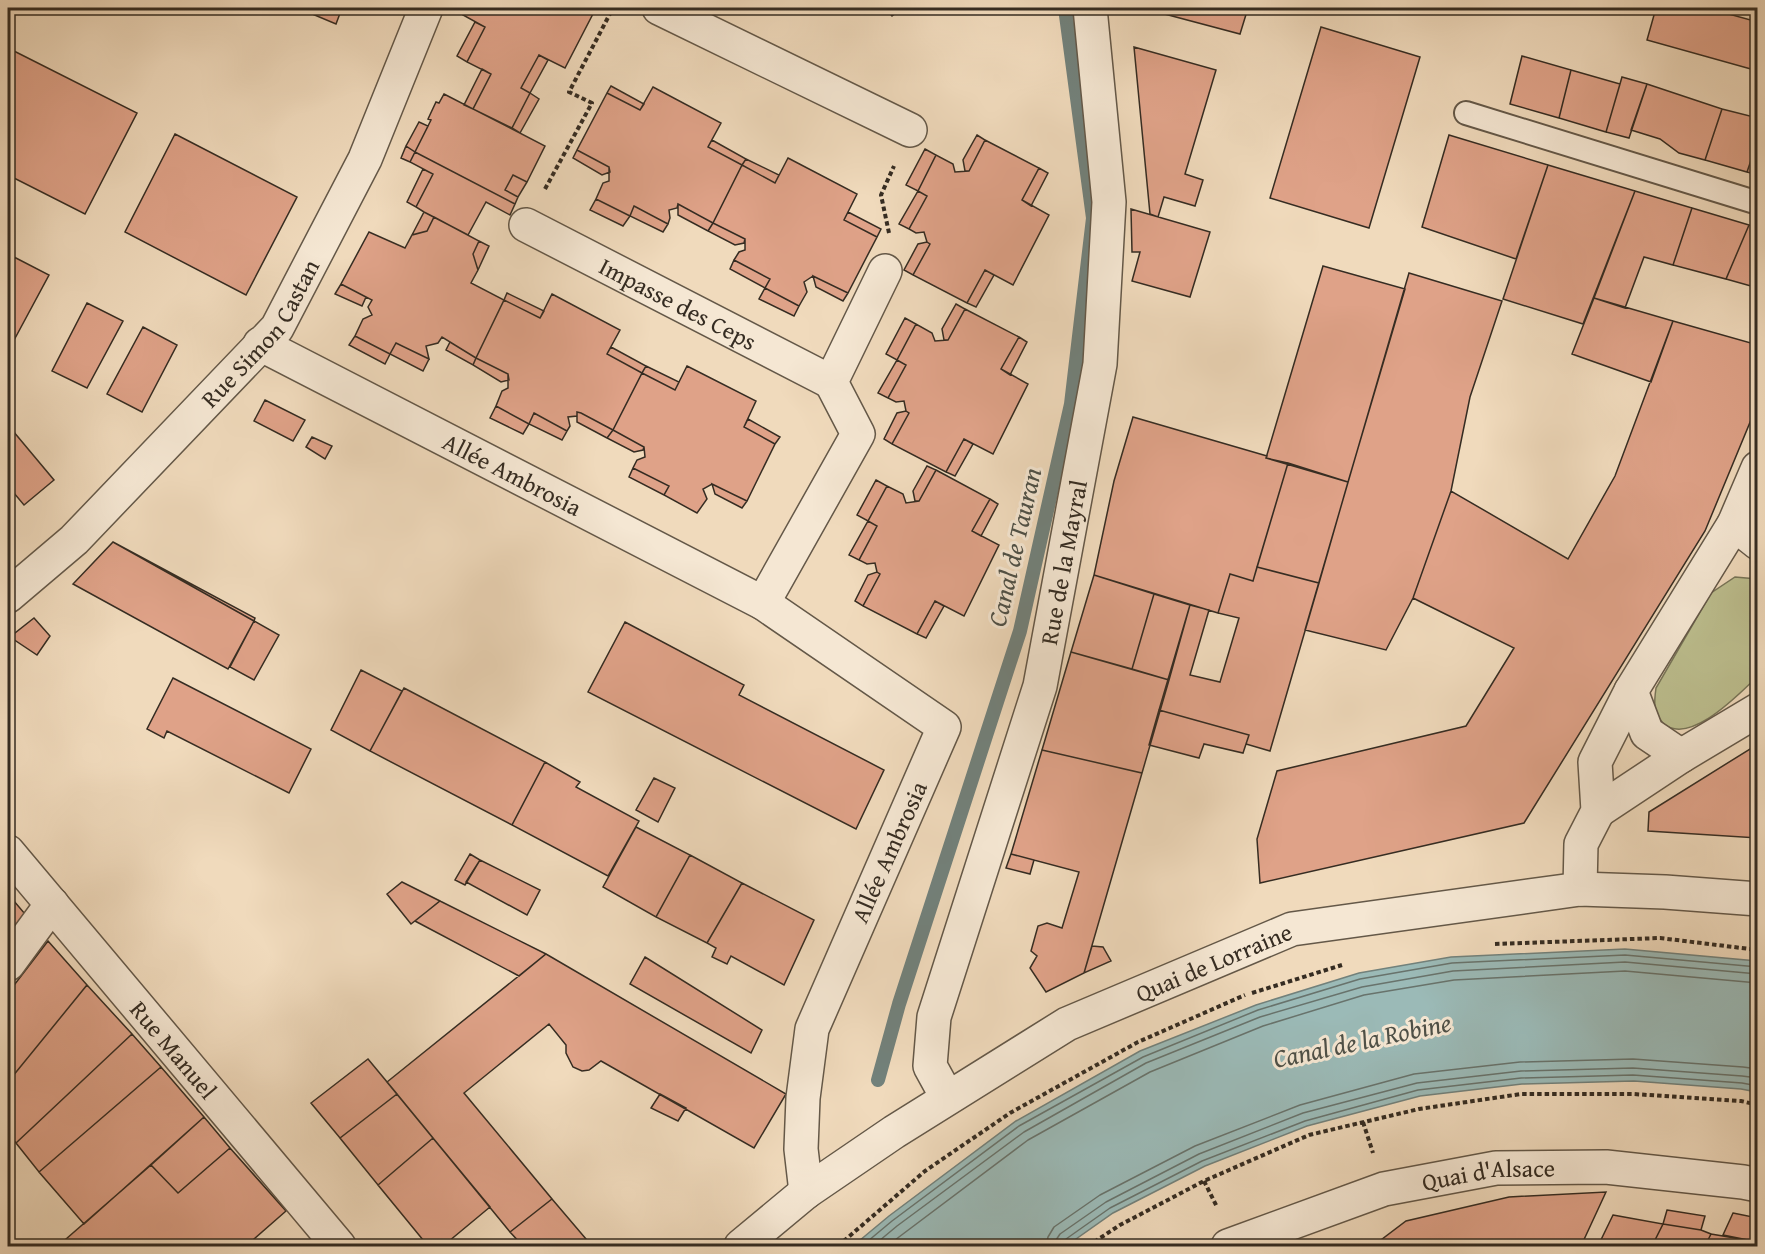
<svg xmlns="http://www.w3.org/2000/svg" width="1765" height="1254" font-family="'Gentium Book Plus',serif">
  <rect width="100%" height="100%" fill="#f0dabc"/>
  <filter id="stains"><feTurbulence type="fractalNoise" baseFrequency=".00333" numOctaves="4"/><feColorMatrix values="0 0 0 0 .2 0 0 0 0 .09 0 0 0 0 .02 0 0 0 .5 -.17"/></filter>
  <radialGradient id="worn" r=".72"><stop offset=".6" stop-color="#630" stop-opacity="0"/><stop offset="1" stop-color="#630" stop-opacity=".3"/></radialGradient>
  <!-- green -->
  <path fill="#bcbe8e" stroke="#787558" stroke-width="1.5" d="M1735 577 1757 579V677C1739 694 1689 747 1663 723 1653 712 1654 702 1656 688L1711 593Z"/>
  <!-- water -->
  <path fill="#9bbab7" stroke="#72817b" stroke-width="1.5" d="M1625 949 1757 961V1092L1741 1089 1634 1081 1522 1084 1420 1096 1307 1126 1205 1166 1113 1213 1066 1246H853L889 1216 1016 1121 1140 1051 1256 1005 1359 973 1451 957Z"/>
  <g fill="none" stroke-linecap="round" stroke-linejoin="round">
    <!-- shore -->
    <path stroke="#68736c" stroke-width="1.5" d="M862 1246 892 1221 1019 1126 1143 1057 1258 1010 1360 979 1452 963 1625 955 1758 967
      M873 1246 897 1226 1024 1132 1146 1063 1260 1017 1362 987 1453 971 1625 962 1758 974
      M887 1246 1028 1140 1150 1072 1263 1026 1364 995 1454 980 1625 971 1758 983
      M1046 1246 1048 1237 1054 1227 1100 1195 1195 1146 1300 1105 1414 1074 1520 1062 1633 1059 1743 1067 1758 1069
      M1055 1246 1056 1240 1060 1234 1106 1202 1199 1154 1303 1113 1417 1083 1521 1071 1633 1068 1742 1076 1758 1078
      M1063 1246 1066 1239 1110 1208 1202 1161 1305 1121 1418 1090 1521 1078 1633 1075 1742 1083 1758 1086"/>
    <!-- stream -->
    <path stroke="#72817b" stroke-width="14" d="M878 1080 899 1004 1020 631 1071 404 1093 218 1065 8"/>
  </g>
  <!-- building -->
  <path fill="#dfa288" stroke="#352c22" stroke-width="1.5" d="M298 8H342L336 24Z
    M468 8H596L565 68 539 55 521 88 530 93 512 128 473 109 491 74 467 62 485 27 463 15Z
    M885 8H902L892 16Z
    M1142 8H1248L1240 34Z
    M1656 8H1707L1758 22V71L1647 40Z
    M475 22 485 27 467 62 457 56Z
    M1321 27 1420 57 1369 228 1270 198Z
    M1134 47 1216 70 1185 174 1203 180 1195 206 1164 197 1158 217 1150 214Z
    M8 48 137 113 85 214 8 175Z
    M539 55 548 60 530 93 521 88Z
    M1522 56 1571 70 1559 118 1510 104Z
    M482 69 491 74 473 109 464 105Z
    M1571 70 1620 84 1606 132 1559 118Z
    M1622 77 1647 84 1629 138 1606 132Z
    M1647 84 1722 109 1705 160 1679 153 1660 139 1631 130Z
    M611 86 644 104 640 110 607 93Z
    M653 87 721 123 708 147 742 165 713 223 678 204 677 208 669 210 670 218 668 224 634 206 630 216 596 199 603 183 609 181V167L577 150 607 93 640 110Z
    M530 93 539 99 520 133 512 128Z
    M444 94 545 146 527 182 513 175 505 190 518 197 515 204 415 152 431 120 428 119 436 102 439 103Z
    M1722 109 1758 118V140L1747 172 1705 160Z
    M419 122 428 126 415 152 406 146Z
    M175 134 297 197 246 295 125 232Z
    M977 135 985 140 969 171H965L963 160Z
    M1449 135 1548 165 1516 259 1422 227Z
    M712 140 746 159 742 165 708 147Z
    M985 140 1039 168 1022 200 1049 215 1013 285 985 270 967 303 913 275 930 244 927 242 924 232 916 233 909 229 927 196 918 191 936 155 953 164 955 172 969 171Z
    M1758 140V175L1747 172Z
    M406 146 415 152 410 162 401 158Z
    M925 149 936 155 918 191 906 185Z
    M577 150 609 167 610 172 602 175 573 158Z
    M415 152 515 204 510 215 486 202 468 235 424 212 416 207 433 174 410 162Z
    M788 158 857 194 844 220 877 237 848 293 813 276 804 282 807 292 799 306 765 288 770 279 734 260 739 252 745 250V239L713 223 742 165 775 183Z
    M746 159 779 175 775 183 742 165Z
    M1548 165 1635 191 1583 324 1503 299Z
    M1039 168 1048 173 1031 206 1022 200Z
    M423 169 433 174 416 207 407 202Z
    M513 175 527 182 518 197 505 190Z
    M918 191 927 196 909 229 899 224Z
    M1635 191 1692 208 1673 265 1644 257 1625 308 1594 298Z
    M596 199 630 216 623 226 590 210Z
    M678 204 713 223 708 231 678 215Z
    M634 206 668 224 663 232 630 216Z
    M1692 208 1749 225 1726 279 1673 265Z
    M1131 209 1210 232 1190 297 1132 281 1140 252H1132Z
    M424 212 434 217 427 231 412 235Z
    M848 212 881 229 877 237 844 220Z
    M434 217 479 241 473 254 478 270 471 283 504 300 476 358 442 337 438 343 426 346 429 359 396 343 390 354 355 336 363 319 372 315 368 307 372 300 341 284 369 232 405 248 412 235 427 231Z
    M713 223 745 239 744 243 735 245 708 231Z
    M1749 225 1758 227V288L1726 279Z
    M479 241 489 246 478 270 473 254Z
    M927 242 930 244 913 275 904 270 918 244Z
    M14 257 49 275 13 342 8 339V269Z
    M734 260 770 279 765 288 730 269Z
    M1323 266 1405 289 1348 482 1266 458Z
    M985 270 994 275 976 307 967 303Z
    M1409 273 1502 301 1470 397 1451 491 1413 598 1386 650 1305 630Z
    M813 276 848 293 843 301 816 287Z
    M341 284 366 297 362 306 335 294Z
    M765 288 799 306 794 316 759 299Z
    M507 293 544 311 540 318 504 300Z
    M552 294 620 330 607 354 642 373 613 430 581 413 577 412V416L568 417 570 426 567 431 534 413 529 424 496 406 502 391 508 388V374L476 358 504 300 540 318Z
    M1594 298 1673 321 1651 382 1572 354Z
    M87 303 123 321 87 388 52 371Z
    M956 304 965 309 948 340H944L942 329Z
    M965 309 1019 337 1001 369 1028 384 993 454 964 439 946 472 892 444 909 413 906 411 904 401 896 402 888 398 906 365 897 360 916 324 932 333 935 341 948 340Z
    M905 318 916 324 897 360 886 354Z
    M1673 321 1758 345V403L1705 531 1524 823 1260 883 1257 839 1277 771 1466 726 1514 648 1413 598 1451 491 1568 559 1615 476Z
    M143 327 177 345 142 412 107 394Z
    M355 336 390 354 385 364 349 345Z
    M1019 337 1027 342 1010 375 1001 369Z
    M450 342 476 358 473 365 446 350Z
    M396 343 429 359 423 371 390 354Z
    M611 347 646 366 642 373 607 354Z
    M476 358 508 374 509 380 501 382 473 365Z
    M897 360 906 365 888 398 878 393Z
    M646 366 679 382 675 390 642 373Z
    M687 366 756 401 744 427 775 444 747 501 712 484 703 489 707 499 697 513 664 495 669 486 633 468 637 460 645 457 644 447 613 430 642 373 675 390Z
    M265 400 305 420 293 441 254 421Z
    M496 406 529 424 523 434 490 418Z
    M906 411 909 413 892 444 884 439 897 413Z
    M577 412 581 413 613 430 607 438 577 422Z
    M534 413 567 431 562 440 529 424Z
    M1133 417 1267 456 1266 458 1288 463 1253 581 1230 574 1218 613 1094 575 1114 481Z
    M748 419 780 437 775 444 744 427Z
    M8 425 54 480 24 505 8 486Z
    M613 430 644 447 643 450 634 452 607 438Z
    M312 437 332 446 325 459 306 447Z
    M964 439 973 444 955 476 946 472Z
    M1288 463 1348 482 1319 583 1257 567Z
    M927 466 936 470 919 501H915L913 491Z
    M633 468 669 486 664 495 629 477Z
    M936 470 990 499 972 531 999 545 964 616 935 601 917 634 863 606 880 574 877 572 875 563 867 564 859 560 877 526 868 521 887 486 903 494 906 503 919 501Z
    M876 480 887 486 868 521 857 515Z
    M712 484 747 501 742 508 715 494Z
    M990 499 998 504 981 536 972 531Z
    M868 521 877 526 859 560 849 555Z
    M113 542 255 618 254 621Z
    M113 542 254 621 228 669 73 584Z
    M1257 567 1319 583 1270 751 1246 744 1249 735 1159 710 1190 605 1209 610 1190 675 1220 682 1239 618 1218 613 1230 574 1253 581Z
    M877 572 880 574 863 606 855 601 868 575Z
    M1094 575 1154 594 1132 669 1071 652Z
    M1154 594 1190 605 1169 680 1132 669Z
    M935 601 944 606 926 638 917 634Z
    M34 618 50 636 37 655 10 637Z
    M254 621 279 635 254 680 230 667Z
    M625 622 744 685 739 695 884 770 856 829 588 692Z
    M1071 652 1169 680 1142 773 1042 750Z
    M361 670 402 691 370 751 331 730Z
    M173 678 311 749 289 793 167 731 164 738 147 729Z
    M404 688 545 762 512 825 370 751Z
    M1159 710 1249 735 1243 753 1204 744 1199 758 1149 745Z
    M1758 744V838L1648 831 1649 812Z
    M1042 750 1142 773 1084 973 1046 992 1030 968 1037 956 1031 951 1038 926 1047 923 1062 928 1079 872 1011 854Z
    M545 762 580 782 576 787 639 821 608 876 512 825Z
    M654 778 675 788 658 822 636 810Z
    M636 827 690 855 656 917 603 887Z
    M470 854 480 860 465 885 455 880Z
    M1011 854 1034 860 1030 874 1006 868Z
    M690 855 742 883 707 943 656 917Z
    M480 860 540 890 527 915 466 882Z
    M402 882 440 901 411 924 387 894Z
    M742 883 814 920 784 985 731 956 727 964 712 957 716 948 707 943Z
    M8 894 25 914 8 939Z
    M440 901 546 954 519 976 415 921Z
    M48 941 87 985 8 1082V993Z
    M1092 946 1103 947 1111 961 1084 973Z
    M546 954 786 1094 754 1148 601 1061 589 1070 582 1071 573 1067 566 1053V1045L549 1024 464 1093 552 1199 510 1232 387 1082Z
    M645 957 762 1030 751 1053 630 984Z
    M87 985 132 1034 16 1143 8 1133V1082Z
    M132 1034 161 1067 39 1172 16 1143Z
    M368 1059 397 1094 340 1138 311 1103Z
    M161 1067 204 1117 84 1224 39 1172Z
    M397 1094 433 1138 378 1185 340 1138Z
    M660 1094 686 1108 678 1121 651 1108Z
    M204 1117 230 1148 178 1193 151 1165Z
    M433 1138 490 1207 443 1246H428L378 1185Z
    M230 1148 286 1211 246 1246H58L151 1165 178 1193Z
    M1606 1192 1581 1246H1373L1406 1221 1509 1197Z
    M552 1199 592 1246H523L510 1232Z
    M1667 1210 1705 1216 1701 1230 1663 1224Z
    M1733 1213 1758 1218V1242L1723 1235Z
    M1613 1215 1663 1224 1652 1246H1598Z
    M1663 1224 1701 1230 1711 1234 1705 1246H1652Z
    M1711 1234 1758 1242V1246H1705Z"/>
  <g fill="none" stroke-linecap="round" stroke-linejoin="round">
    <defs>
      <path id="service" d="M1466 113 1758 203"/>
      <g id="minor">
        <path d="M659 8 910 130"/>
        <path id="s1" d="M526 225 831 382"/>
        <path id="s2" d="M260 344 763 603 858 434 831 382 885 271"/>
        <path d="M1734 524 1758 543"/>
        <path id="s3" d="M8 596 74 540 277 328 365 159 426 8"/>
        <path d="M763 603 944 727 812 1029 803 1098 801 1149 806 1192"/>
        <path d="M1631 691 1647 733 1681 756"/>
        <path d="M1598 811 1681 756 1758 710"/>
        <path id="s4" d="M8 852 339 1246"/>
        <path d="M1580 889 1581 844 1598 811 1595 762 1631 691 1734 524 1758 468"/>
        <path d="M8 964 52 904"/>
        <path id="s5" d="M947 1097 930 1066 934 1017 1040 686 1100 364 1109 202 1090 8"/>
        <path id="s6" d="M741 1246 806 1192 894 1132 1067 1024 1292 929 1580 889 1665 892 1758 899"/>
        <path id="s7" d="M1228 1246 1384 1189 1496 1168 1606 1167 1743 1182 1758 1185"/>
      </g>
    </defs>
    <!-- service casing -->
    <use href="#service" stroke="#645848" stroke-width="26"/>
    <!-- minor casing -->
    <use href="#minor" stroke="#645848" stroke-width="36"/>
    <!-- path -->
    <path stroke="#352c22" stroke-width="4" stroke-dasharray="4.5 3" stroke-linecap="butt" d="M545 189 592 103 569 92 613 8
      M889 233 881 195 894 166
      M1495 944 1660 938 1758 950
      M1252 993 1342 965
      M1363 1122 1373 1153
      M1204 1181 1217 1207
      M838 1246 925 1171 1010 1113 1138 1042 1245 995
      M1088 1246 1120 1225 1204 1181 1309 1135 1419 1109 1521 1094H1633L1741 1101 1758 1105"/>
    <!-- service -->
    <use href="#service" stroke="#f5e7d3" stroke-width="22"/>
    <!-- minor -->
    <use href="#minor" stroke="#f5e7d3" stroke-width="33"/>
  </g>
  <g text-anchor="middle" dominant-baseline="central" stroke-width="6" stroke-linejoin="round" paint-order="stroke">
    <!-- street labels -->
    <g font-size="24" fill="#352c22" stroke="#f5e7d3">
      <text stroke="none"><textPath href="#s1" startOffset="171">Impasse des Ceps</textPath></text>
      <text stroke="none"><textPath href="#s3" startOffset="366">Rue Simon Castan</textPath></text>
      <text stroke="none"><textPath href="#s2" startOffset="284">Allée Ambrosia</textPath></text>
      <text stroke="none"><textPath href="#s5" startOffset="558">Rue de la Mayral</textPath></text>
      <text transform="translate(889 852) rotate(-66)">Allée Ambrosia</text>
      <text stroke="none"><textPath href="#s6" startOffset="554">Quai de Lorraine</textPath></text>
      <text stroke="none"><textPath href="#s4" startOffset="258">Rue Manuel</textPath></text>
      <text stroke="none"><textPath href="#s7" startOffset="272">Quai d'Alsace</textPath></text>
    </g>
    <!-- water labels -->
    <g font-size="26" font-style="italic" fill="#4e5047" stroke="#f5e7d3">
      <text transform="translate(1014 547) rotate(-77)">Canal de Tauran</text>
      <text transform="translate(1362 1040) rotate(-12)">Canal de la Robine</text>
    </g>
  </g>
  <!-- margin -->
  <rect width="1765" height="1254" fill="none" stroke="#f0dabc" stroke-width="30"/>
  <rect x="9" y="9" width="1747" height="1236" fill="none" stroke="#352c22" stroke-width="3"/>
  <rect x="15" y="15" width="1735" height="1224" fill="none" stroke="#352c22" stroke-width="1.5"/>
  <rect width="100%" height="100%" filter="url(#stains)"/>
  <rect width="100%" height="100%" fill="url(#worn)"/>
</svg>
